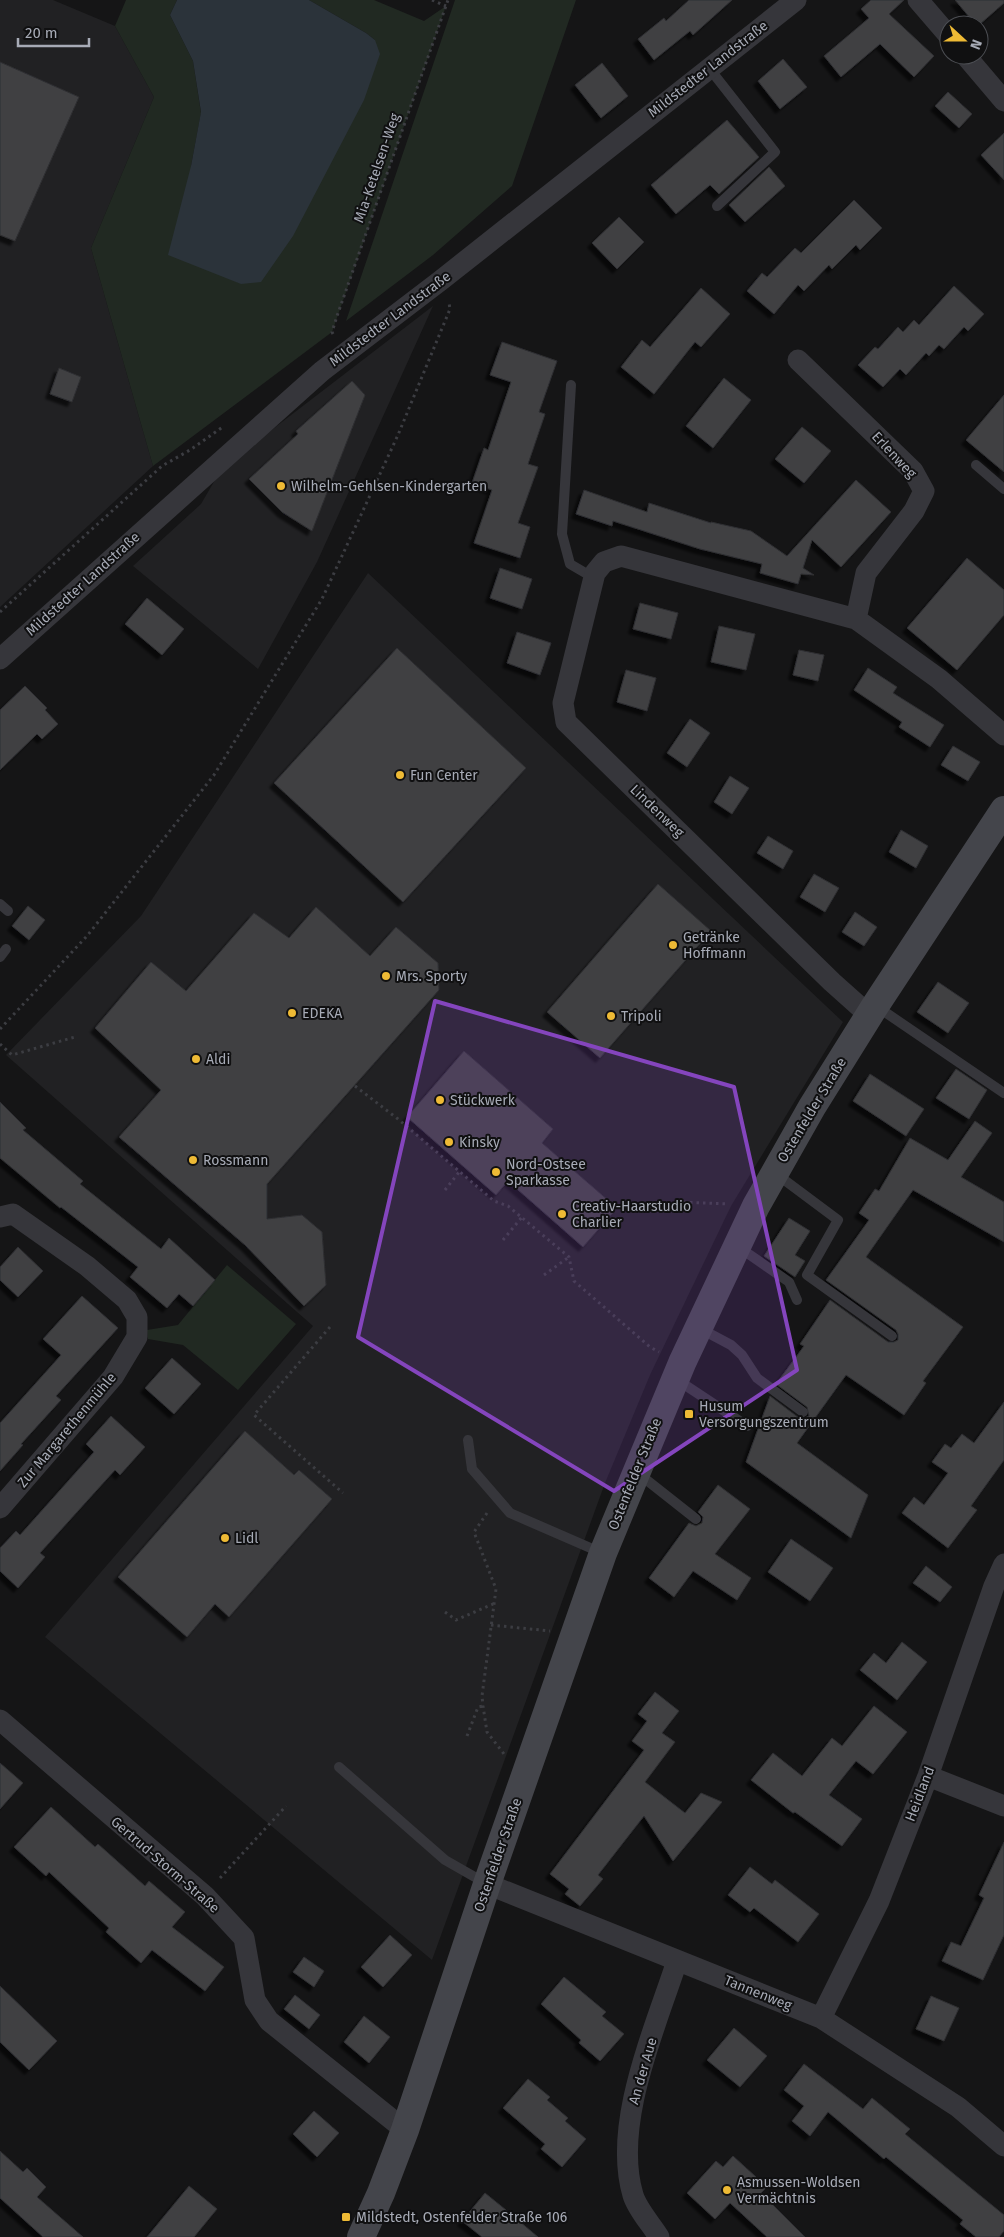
<svg xmlns="http://www.w3.org/2000/svg" width="1004" height="2237" font-family="'Fira Sans',sans-serif">
  <defs>
    <filter id="shadow"><feDropShadow dx="-4.5" dy="4.5" stdDeviation="1" flood-color="#0009"/></filter>
  </defs>
  <rect width="100%" height="100%" fill="#151516"/>
  <!-- built -->
  <path fill="#212123" d="M0 0H53L115 26 154 97 91 248 153 466 0 607Z
    M433 306 317 562 258 669 133 566 201 504 222 468Z
    M368 573 843 1022 731 1206 650 1375 605 1483 432 1960 45 1637 313 1326 6 1055 141 916Z"/>
  <!-- green -->
  <path fill="#212922" d="M126 0H177L170 15 193 61 201 113 191 166 210 270 242 284 375 40 366 33 309 0H374L424 21 446 6 332 332 153 466 91 248 154 97 115 26Z
    M455 0H576L512 186 433 255 346 321Z
    M227 1265 296 1324 238 1390 183 1345 148 1339 147 1330 178 1325Z"/>
  <!-- water -->
  <path fill="#2b333a" d="M177 0H309L366 33 375 40 380 54 364 100 293 236 261 282 241 284 168 255 191 166 201 112 193 61 170 15Z"/>
  <!-- building -->
  <path fill="#3f4043" stroke="#2f2f32" filter="url(#shadow)" d="M689 0H732L693 35 690 31 654 60 638 39 664 18 666 21Z
    M871 0H904L889 14 934 56 914 77 880 44 841 77 824 56 869 18 861 9Z
    M955 0H1004V3L979 25H976Z
    M783 59 807 87 780 109 758 81Z
    M0 62 79 97 15 241 0 235Z
    M602 63 628 96 601 118 575 85Z
    M948 92 972 114 959 128 935 106Z
    M727 120 759 157 719 194 710 185 676 214 651 185Z
    M1004 133V180L981 155Z
    M769 167 785 186 745 222 729 205Z
    M854 200 882 228 860 250 856 245 832 269 829 265 804 291 798 285 774 314 747 291 762 273 767 277 795 248 801 253Z
    M619 217 644 242 617 269 592 243Z
    M954 286 984 314 968 331 964 327 944 349 939 345 929 356 926 353 906 375 900 369 883 387 858 365 875 347 878 349 898 327 903 332 914 320 919 325Z
    M701 288 730 314 701 347 695 342 654 394 621 367 642 340 650 347Z
    M502 342 557 361 539 412 545 414 528 464 538 467 518 523 530 527 520 558 474 543 492 490 472 483 484 448 488 450 511 382 490 375Z
    M59 368 81 377 72 402 50 394Z
    M724 378 751 400 713 448 686 426Z
    M352 381 365 395 312 531 282 512 249 479 298 434 296 431Z
    M1004 395V472L966 440Z
    M802 427 831 451 804 483 775 459Z
    M856 480 891 512 841 567 812 540 803 568 814 575 801 574 798 584 760 573 762 564 700 549 613 521 612 526 576 514 584 490 647 512 649 503 711 523V522L751 531 787 556Z
    M967 558 1004 590V615L957 670 907 628Z
    M500 568 532 579 522 609 490 598Z
    M147 598 184 629 162 655 125 624Z
    M640 603 678 613 671 639 633 629Z
    M719 626 755 634 746 670 711 662Z
    M517 632 551 643 540 675 507 663Z
    M397 648 526 768 403 902 274 783Z
    M799 650 824 655 818 681 793 675Z
    M868 668 897 687 893 693 944 725 930 747 899 727 902 722 854 690Z
    M626 670 656 678 647 711 617 702Z
    M25 686 47 708 45 710 58 724 42 739 37 734 0 770V710Z
    M690 719 710 733 687 767 667 753Z
    M953 746 980 762 968 781 941 765Z
    M730 776 749 788 732 814 714 802Z
    M901 830 928 846 916 868 889 852Z
    M768 836 793 851 783 869 757 853Z
    M814 874 839 888 825 912 800 897Z
    M658 884 711 931 600 1058 547 1012Z
    M28 906 45 920 29 940 12 926Z
    M316 907 370 956 396 927 438 963 439 990 267 1184V1219L302 1215 322 1232 326 1285 304 1306 245 1245 119 1137 161 1090 95 1028 151 962 186 991 254 913 289 938Z
    M855 912 877 927 864 946 842 932Z
    M938 982 969 1003 948 1033 917 1012Z
    M464 1051 553 1129 542 1143 617 1208 583 1247 508 1181 496 1195 407 1117Z
    M956 1069 987 1090 969 1119 936 1098Z
    M870 1074 924 1109 906 1136 853 1101Z
    M0 1102 26 1128 23 1130 83 1181 80 1184 161 1249 169 1238 215 1280 193 1306 179 1294 167 1308 130 1277 138 1267 61 1207 60 1208 0 1158Z
    M975 1121 992 1133 961 1177 1004 1202V1242L913 1190 866 1257 963 1327 923 1381 926 1383 904 1415 846 1375 797 1443 868 1495 851 1538 746 1462 770 1396 799 1418H805L809 1416 807 1407 776 1384 804 1346 800 1344 830 1300 888 1342H894L898 1340V1334L896 1330 826 1280 869 1220 859 1213 875 1189 879 1191 910 1138 948 1160Z
    M789 1218 810 1231 795 1255 805 1261 795 1277 764 1256Z
    M18 1247 43 1271 18 1297 0 1280V1267Z
    M82 1296 118 1328 56 1396 61 1400 21 1444 23 1445 0 1471V1423L61 1355 43 1339Z
    M172 1358 201 1384 174 1414 145 1388Z
    M1004 1402V1460L971 1506 977 1510 948 1548 902 1513 914 1497 924 1505 948 1473 932 1462 945 1444 951 1448 962 1434 974 1443Z
    M111 1416 145 1447 120 1475 115 1470 40 1553 45 1557 18 1588 0 1571V1548L16 1531 20 1535 94 1452 86 1444Z
    M245 1431 294 1475 299 1470 332 1499 229 1617 215 1604 187 1637 118 1577Z
    M718 1485 750 1509 715 1554 751 1578 737 1600 693 1571 674 1597 649 1578 689 1523 696 1526 702 1523 703 1517 698 1512Z
    M791 1539 833 1568 810 1601 768 1572Z
    M926 1566 952 1587 940 1602 913 1583Z
    M902 1642 927 1662 897 1700 860 1670 874 1653 886 1663Z
    M655 1692 679 1711 662 1733 675 1742 645 1782 685 1813 701 1793 722 1802 673 1861 644 1816 598 1875 603 1879 580 1906 565 1894 569 1889 550 1874 644 1750 632 1741 647 1721 638 1714Z
    M874 1706 907 1732 873 1774 856 1761 829 1795 862 1819 842 1846 795 1812 793 1813 751 1780 773 1753 802 1776 832 1738 842 1746Z
    M0 1763 23 1783 0 1809Z
    M51 1807 95 1847 98 1844 145 1886 149 1881 185 1912 172 1927 224 1967 205 1991 152 1950 141 1963 106 1932 109 1928 49 1872 46 1876 14 1847Z
    M1004 1842V1935L983 1980 942 1961 951 1942 961 1946 984 1898 979 1895Z
    M750 1867 772 1884 775 1880 819 1914 798 1942 754 1908 750 1912 728 1895Z
    M390 1935 412 1955 383 1987 361 1967Z
    M304 1957 324 1971 314 1987 293 1972Z
    M564 1977 606 2012 602 2016 624 2034 600 2061 579 2043 581 2040 541 2004Z
    M0 1986 57 2041 29 2070 0 2042Z
    M295 1995 320 2015 309 2029 284 2009Z
    M931 1996 959 2008 944 2041 916 2029Z
    M364 2016 390 2037 369 2063 344 2042Z
    M734 2028 767 2056 740 2087 707 2060Z
    M804 2064 863 2109 872 2098 910 2129 905 2134 1004 2215V2231L999 2237H976L960 2224 963 2220 886 2157 884 2159 828 2112 810 2136 792 2121 804 2106 784 2090Z
    M528 2079 550 2097 547 2100 568 2118 565 2121 586 2139 562 2167 541 2149 545 2144 503 2108Z
    M314 2111 339 2133 317 2157 293 2134Z
    M0 2151 23 2172 27 2168 46 2187 37 2197 83 2237H43L0 2198Z
    M733 2156 767 2187 761 2193 805 2237H767L730 2203 715 2219 687 2193 716 2161 723 2167Z
    M189 2186 217 2209 194 2237H147Z
    M485 2193 506 2210 538 2237H482L462 2221Z"/>
  <g fill="none" stroke-linecap="round" stroke-linejoin="round">
    <!-- path -->
    <path stroke="#3c3d42" stroke-width="3" stroke-dasharray="2.5 4" stroke-linecap="butt" d="M432 0 446 6
      M333 334 332 332 337 316 448 0
      M0 612 162 466 190 450 224 426
      M0 1029 87 936 214 775 322 599 398 435 450 309 449 303
      M0 1044 12 1055 75 1037
      M355 1086 398 1119 494 1201 508 1206 569 1257 574 1281 650 1347 659 1352
      M445 1190 460 1171
      M677 1202 729 1204
      M503 1240 522 1217
      M544 1275 569 1257
      M330 1327 254 1415 343 1493
      M487 1513 474 1532 496 1589 482 1696 483 1706 487 1732 504 1754
      M445 1612 456 1620 493 1604
      M491 1625 550 1631
      M467 1736 478 1707 483 1706
      M220 1878 286 1806"/>
    <!-- service -->
    <path stroke="#36363b" stroke-width="10" d="M709 68 775 152 717 206
      M571 385 562 534 570 564 594 578
      M976 465 1004 489
      M0 904 8 911
      M0 957 6 949
      M876 1006 1004 1093
      M775 1173 838 1220 807 1275 892 1336
      M737 1246 789 1282 797 1300
      M699 1328 731 1345 742 1355 757 1378 803 1412
      M676 1379 747 1426
      M468 1440 472 1469 510 1513 602 1553
      M639 1474 696 1519
      M339 1767 445 1860 487 1884"/>
    <!-- minor -->
    <path stroke="#36363b" stroke-width="21" d="M918 0 949 36
      M965 55 1004 101
      M798 360 913 471 924 491 914 511 866 573 856 619
      M0 659 322 371 440 281 796 0
      M869 1015 832 982 566 722 563 703 595 573 604 562 621 556 856 619 939 679 1004 735
      M0 1217 13 1214 87 1266 127 1300 137 1317V1337L113 1377 0 1508
      M0 1720 205 1896 244 1938 255 2000 269 2021 405 2130
      M928 1776 1004 1806
      M487 1884 821 2018 958 2107 1004 2146
      M821 2018 879 1901 928 1776 994 1586 1004 1564
      M659 2237C651 2224 637 2209 633 2195 612 2124 655 2029 677 1961"/>
    <!-- secondary -->
    <path stroke="#44454b" stroke-width="28" d="M361 2237 381 2193 405 2130 487 1884 603 1553 682 1363 756 1206 812 1107 875 1006 1004 810"/>
  </g>
  <!-- marked area -->
  <path fill="#8445bd" fill-opacity="0.2" stroke="#8445bd" stroke-width="4" stroke-linejoin="round" d="M435 1001 734 1087 797 1370 614 1491 358 1337Z"/>
  <!-- markers -->
  <g fill="#eeba35" stroke="#101011" stroke-width="2">
    <circle cx="281" cy="486" r="5"/>
    <circle cx="400" cy="775" r="5"/>
    <circle cx="673" cy="945" r="5"/>
    <circle cx="386" cy="976" r="5"/>
    <circle cx="292" cy="1013" r="5"/>
    <circle cx="611" cy="1016" r="5"/>
    <circle cx="196" cy="1059" r="5"/>
    <circle cx="440" cy="1100" r="5"/>
    <circle cx="449" cy="1142" r="5"/>
    <circle cx="193" cy="1160" r="5"/>
    <circle cx="496" cy="1172" r="5"/>
    <circle cx="562" cy="1214" r="5"/>
    <rect x="684" y="1409" width="10" height="10" rx="2.5"/>
    <circle cx="225" cy="1538" r="5"/>
    <circle cx="727" cy="2190" r="5"/>
    <rect x="341" y="2212" width="10" height="10" rx="2.5"/>
  </g>
  <g text-anchor="middle" dominant-baseline="central" stroke-width="4" stroke-linejoin="round" paint-order="stroke">
    <!-- street labels -->
    <g font-size="14" fill="#a7abb6" stroke="#101011">
      <text transform="translate(708 69) rotate(-38)">Mildstedter Landstraße</text>
      <text transform="translate(377 168) rotate(-71)">Mia-Ketelsen-Weg</text>
      <text transform="translate(390 319) rotate(-37)">Mildstedter Landstraße</text>
      <text transform="translate(894 455) rotate(47)">Erlenweg</text>
      <text transform="translate(83 584) rotate(-42)">Mildstedter Landstraße</text>
      <text transform="translate(657 811) rotate(44)">Lindenweg</text>
      <text transform="translate(812 1110) rotate(-59)">Ostenfelder Straße</text>
      <text transform="translate(67 1430) rotate(-50)">Zur Margarethenmühle</text>
      <text transform="translate(635 1474) rotate(-68)">Ostenfelder Straße</text>
      <text transform="translate(920 1794) rotate(-69)">Heidland</text>
      <text transform="translate(498 1855) rotate(-71)">Ostenfelder Straße</text>
      <text transform="translate(165 1865) rotate(41)">Gertrud-Storm-Straße</text>
      <text transform="translate(758 1993) rotate(22)">Tannenweg</text>
      <text transform="translate(643 2071) rotate(-74)">An der Aue</text>
    </g>
    <!-- poi labels -->
    <g font-size="14" fill="#a7abb6" stroke="#101011" text-anchor="start">
      <text x="291" y="486">Wilhelm-Gehlsen-Kindergarten</text>
      <text x="410" y="775">Fun Center</text>
      <text x="683" y="937">Getränke<tspan x="683" dy="16">Hoffmann</tspan></text>
      <text x="396" y="976">Mrs. Sporty</text>
      <text x="302" y="1013">EDEKA</text>
      <text x="621" y="1016">Tripoli</text>
      <text x="206" y="1059">Aldi</text>
      <text x="450" y="1100">Stückwerk</text>
      <text x="459" y="1142">Kinsky</text>
      <text x="203" y="1160">Rossmann</text>
      <text x="506" y="1164">Nord-Ostsee<tspan x="506" dy="16">Sparkasse</tspan></text>
      <text x="572" y="1206">Creativ-Haarstudio<tspan x="572" dy="16">Charlier</tspan></text>
      <text x="699" y="1406">Husum<tspan x="699" dy="16">Versorgungszentrum</tspan></text>
      <text x="235" y="1538">Lidl</text>
      <text x="737" y="2182">Asmussen-Woldsen<tspan x="737" dy="16">Vermächtnis</tspan></text>
      <text x="356" y="2217">Mildstedt, Ostenfelder Straße 106</text>
    </g>
  </g>
  <!-- north arrow -->
  <g transform="translate(964 40) rotate(111)"><circle r="24" fill="#101011" stroke="#4c4e53"/>
  <path d="M0-4L9 19L0 12L-9 19Z" fill="#eeba35"/>
  <text y="-8" font-size="14" font-weight="bold" text-anchor="middle" fill="#a7abb6">N</text>
  </g>
  <!-- scale -->
  <path d="M18 38v8h71v-8" fill="none" stroke="#a7abb6" stroke-width="2.5"/>
  <text x="25" y="38" font-size="15" fill="#a7abb6" stroke="#101011" stroke-width="4" paint-order="stroke">20 m</text>
</svg>
